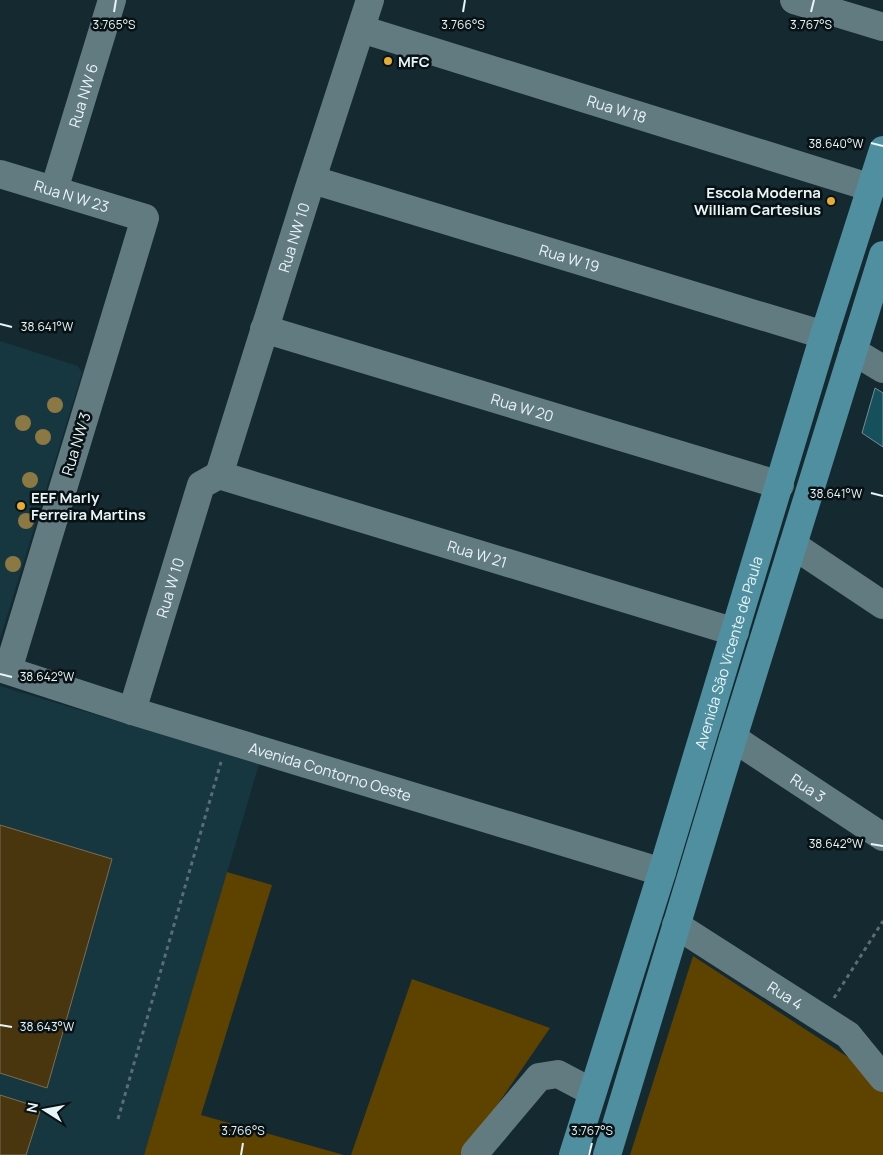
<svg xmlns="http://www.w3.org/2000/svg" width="883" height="1155" font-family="Manrope,sans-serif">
  <rect width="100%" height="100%" fill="#142a30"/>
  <!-- built -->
  <path fill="#16373f" d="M0 341 78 366 82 373 0 639Z
    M0 686 259 764 144 1155H0Z"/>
  <!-- green -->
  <path fill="#5e4200" d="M227 872 272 885 201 1115 344 1155H144Z
    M693 956 883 1080V1155H630Z
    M412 979 550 1028 463 1155H351Z"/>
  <!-- water -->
  <path fill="#49360e" stroke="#786f54" d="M0 825 112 859 47 1088 0 1073Z
    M0 1095 41 1108 26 1155H0Z"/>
  <!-- building -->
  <path fill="#17505d" stroke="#738c93" d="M875 388 883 393V447L862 433Z"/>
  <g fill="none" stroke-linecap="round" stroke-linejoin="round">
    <!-- path -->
    <path stroke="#5a6d73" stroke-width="3" stroke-dasharray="4 4" stroke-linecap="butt" d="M834 998 883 921
      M118 1119 221 762"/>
    <!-- minor -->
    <g stroke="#627b81" stroke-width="28">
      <path d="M794 0 883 27"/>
      <path id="s1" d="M361 29 872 188"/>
      <path id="s2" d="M0 174 145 218 8 670"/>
      <path id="s3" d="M313 180 824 335"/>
      <path id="s4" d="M54 190 112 0"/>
      <path id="s5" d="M264 329 780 485"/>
      <path d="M853 351 883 369"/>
      <path id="s6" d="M219 475 735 632"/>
      <path id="s7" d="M219 475 308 191 370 0"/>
      <path d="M793 545 883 605"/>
      <path id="s8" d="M0 668 132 711 662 872"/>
      <path id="s9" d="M132 711 201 485 219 475"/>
      <path id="s10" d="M733 738 883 837"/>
      <path id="s11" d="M676 925 848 1035 883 1078"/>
      <path d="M475 1153 539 1077 558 1074 592 1092"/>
    </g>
    <!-- major -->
    <g stroke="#4f8f9f" stroke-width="28">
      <path id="s12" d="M573 1155 662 872 824 335 883 150"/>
      <path d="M607 1155 733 738 883 255"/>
    </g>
  </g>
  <!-- trees -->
  <g fill="#8b7843">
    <circle cx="55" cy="405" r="8"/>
    <circle cx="23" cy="423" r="8"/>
    <circle cx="43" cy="437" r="8"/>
    <circle cx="30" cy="480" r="8"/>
    <circle cx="26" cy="521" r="8"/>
    <circle cx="13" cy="564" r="8"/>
  </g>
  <!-- ticks -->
  <path fill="none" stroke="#e7f4f8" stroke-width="2" d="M114 12 116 0M463 12 465 0M811 12 814 0M871 143 883 146M0 324 12 327M871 493 883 496M0 674 12 677M871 844 883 846M0 1025 12 1027M241 1155 243 1143M589 1155 592 1143"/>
  <!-- markers -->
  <g fill="#e6ad36" stroke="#081113" stroke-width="2">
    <circle cx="388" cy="61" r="5"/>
    <circle cx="831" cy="201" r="5"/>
    <circle cx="21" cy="506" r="5"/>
  </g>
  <g text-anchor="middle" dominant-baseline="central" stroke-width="5" stroke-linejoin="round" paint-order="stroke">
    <!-- poi labels -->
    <g font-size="15" font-weight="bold" fill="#e7f4f8" stroke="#081113" text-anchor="start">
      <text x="398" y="61">MFC</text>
      <text x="821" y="192" text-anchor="end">Escola Moderna<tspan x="821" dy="17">William Cartesius</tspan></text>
      <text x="31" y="497">EEF Marly<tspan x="31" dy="17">Ferreira Martins</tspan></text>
    </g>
    <!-- street labels -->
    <g font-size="15" fill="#e7f4f8" stroke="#081113">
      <text stroke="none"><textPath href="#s4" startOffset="99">Rua NW 6</textPath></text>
      <text stroke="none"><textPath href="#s1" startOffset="268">Rua W 18</textPath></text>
      <text stroke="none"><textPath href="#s2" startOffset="75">Rua N W 23</textPath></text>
      <text stroke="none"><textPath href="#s7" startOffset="249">Rua NW 10</textPath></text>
      <text stroke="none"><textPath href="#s3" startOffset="268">Rua W 19</textPath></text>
      <text stroke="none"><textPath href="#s5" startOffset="270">Rua W 20</textPath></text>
      <text transform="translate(76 444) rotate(-73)">Rua NW 3</text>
      <text stroke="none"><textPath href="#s6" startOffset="270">Rua W 21</textPath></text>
      <text stroke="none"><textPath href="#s9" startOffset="129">Rua W 10</textPath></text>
      <text stroke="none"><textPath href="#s12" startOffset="526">Avenida São Vicente de Paula</textPath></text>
      <text stroke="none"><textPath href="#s8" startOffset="346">Avenida Contorno Oeste</textPath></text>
      <text stroke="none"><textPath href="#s10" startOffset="90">Rua 3</textPath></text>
      <text stroke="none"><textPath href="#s11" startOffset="130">Rua 4</textPath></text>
    </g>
  </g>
  <g font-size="12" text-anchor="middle" fill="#e7f4f8" stroke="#081113" stroke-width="5" stroke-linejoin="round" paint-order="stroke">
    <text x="114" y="29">3.765°S</text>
    <text x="463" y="29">3.766°S</text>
    <text x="811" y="29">3.767°S</text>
    <text x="836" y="148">38.640°W</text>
    <text x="47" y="331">38.641°W</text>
    <text x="836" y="498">38.641°W</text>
    <text x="47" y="681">38.642°W</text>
    <text x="836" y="848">38.642°W</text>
    <text x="47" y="1031">38.643°W</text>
    <text x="243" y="1135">3.766°S</text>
    <text x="592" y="1135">3.767°S</text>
  </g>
  <!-- north arrow -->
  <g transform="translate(45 1110) rotate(281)" stroke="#081113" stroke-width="4" paint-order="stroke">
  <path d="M0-4L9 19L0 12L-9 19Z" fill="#e7f4f8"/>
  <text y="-8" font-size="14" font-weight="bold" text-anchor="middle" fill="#e7f4f8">N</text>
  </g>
</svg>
